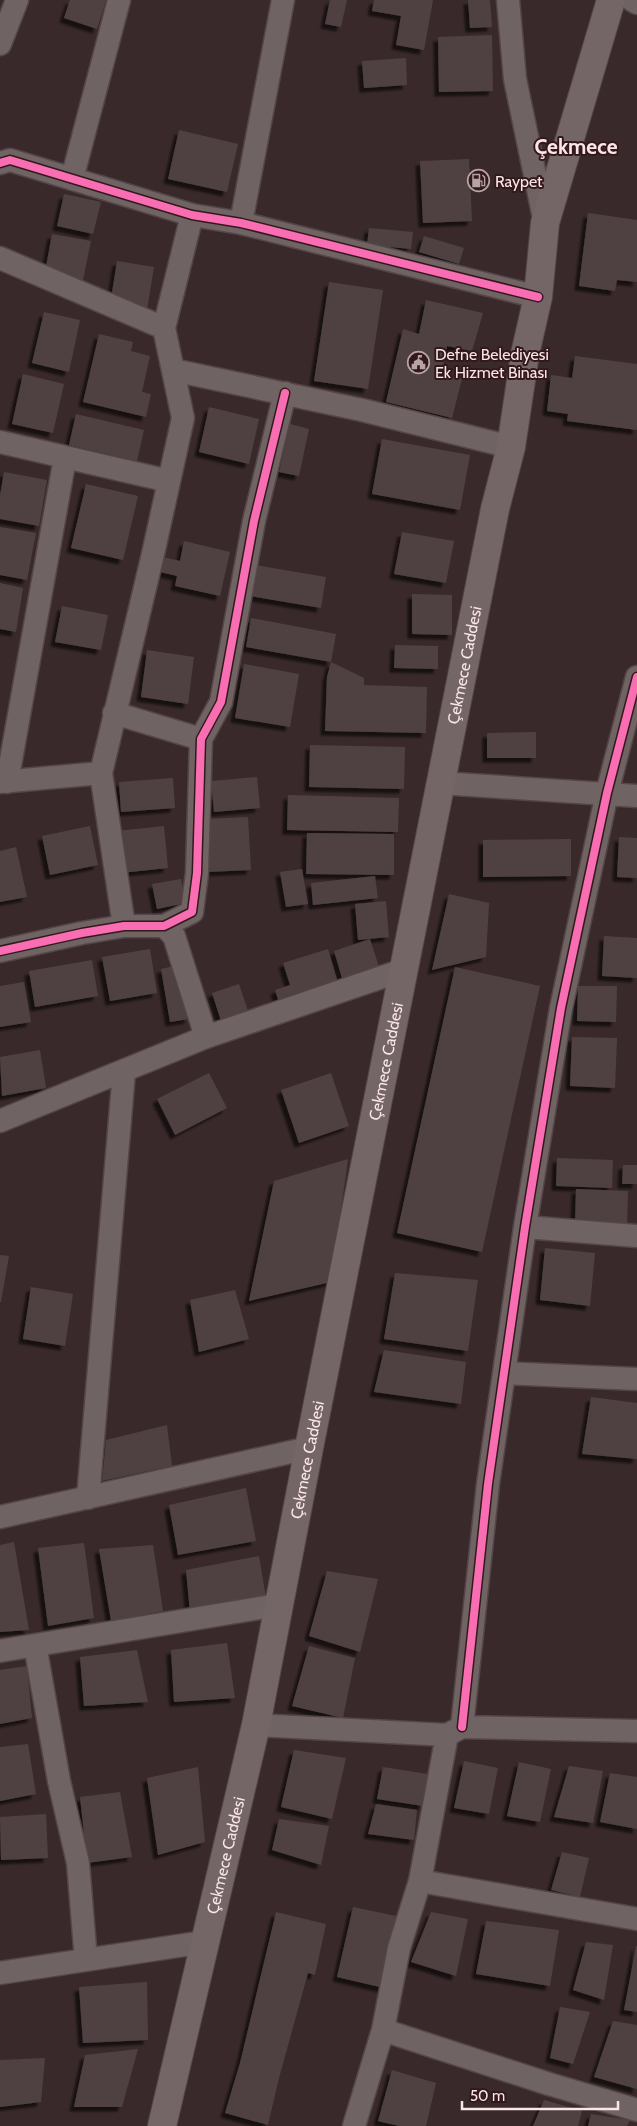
<svg xmlns="http://www.w3.org/2000/svg" width="637" height="2126" font-family="Cabin,sans-serif">
  <defs>
    <filter id="shadow"><feDropShadow dx="-4.5" dy="4.5" stdDeviation="1" flood-color="#0009"/></filter>
  </defs>
  <rect width="100%" height="100%" fill="#39292b"/>
  <!-- building -->
  <path fill="#4f4143" filter="url(#shadow)" d="M70 0H106L97 29 64 18Z
    M330 0H347L341 27 325 24Z
    M374 0H433L424 50 396 45 401 16 372 11Z
    M468 0H490L492 27 470 28Z
    M492 35 493 91 439 92 438 37Z
    M406 58 407 85 364 88 362 61Z
    M179 130 238 144 227 192 168 179Z
    M469 159 472 221 423 223 420 161Z
    M64 194 101 202 93 234 57 226Z
    M588 213 637 220V282L617 280 615 291 579 286Z
    M369 228 413 232 411 249 367 245Z
    M52 234 91 241 83 280 45 272Z
    M424 236 464 248 459 264 419 252Z
    M117 261 154 267 147 310 110 305Z
    M329 282 383 290 368 389 314 381Z
    M426 300 483 313 472 351 447 346 441 375 462 379 452 418 386 402 403 329 419 334Z
    M44 312 80 320 69 372 32 363Z
    M99 334 133 342 131 351 150 356 142 392 151 394 146 417 83 402Z
    M575 356 637 364V430L567 421 568 414 547 411 551 375 572 378Z
    M23 374 64 384 53 433 12 424Z
    M209 407 259 419 249 464 199 452Z
    M76 414 144 430 137 461 69 445Z
    M290 424 309 429 299 476 279 472Z
    M382 439 470 455 460 510 372 494Z
    M4 472 47 480 39 526 0 519V495Z
    M86 484 138 496 123 560 71 548Z
    M0 527 36 533 27 580 0 575Z
    M402 532 454 541 446 583 394 574Z
    M184 541 230 552 220 596 175 586 177 576 160 572 163 557 180 561Z
    M255 565 326 577 321 608 250 596Z
    M0 583 23 588 16 632 0 629Z
    M412 594 452 595V635L412 634Z
    M62 606 108 615 101 650 55 642Z
    M251 618 336 634 331 662 246 647Z
    M395 645 438 646V669L394 668Z
    M147 650 194 657 188 704 141 697Z
    M331 662 364 678V685L427 687 426 733 325 731 327 677Z
    M244 664 299 674 290 727 235 718Z
    M536 732V758H487V733Z
    M310 745 405 747 404 789 309 787Z
    M257 777 260 808 214 812 211 781Z
    M173 778 175 808 121 812 119 782Z
    M288 795 399 798 398 832 287 830Z
    M248 817 251 870 207 872 204 819Z
    M90 826 98 865 50 875 42 836Z
    M164 826 168 868 121 873 117 831Z
    M307 833 394 834V875L306 874Z
    M619 837 637 838V878L617 877Z
    M571 839V876L483 877V840Z
    M16 847 27 897 0 902V851Z
    M302 869 308 904 286 907 280 872Z
    M375 876 378 898 313 905 311 883Z
    M181 879 186 903 157 909 152 884Z
    M449 894 489 903 486 957 432 970Z
    M386 901 389 937 358 940 355 904Z
    M604 936 637 938V978L602 976Z
    M370 939 381 973 344 985 334 951Z
    M150 949 157 993 110 1001 102 957Z
    M328 949 340 990 281 1009 275 990 290 985 283 963Z
    M92 960 98 996 35 1007 29 971Z
    M179 965 189 1019 170 1022 161 969Z
    M455 967 540 986 482 1252 397 1233Z
    M24 982 31 1022 0 1027V986Z
    M239 984 249 1014 222 1024 212 993Z
    M578 986H617L616 1022 577 1021Z
    M572 1037 617 1038 615 1088 570 1086Z
    M40 1050 46 1088 2 1096 0 1057Z
    M209 1073 227 1108 175 1135 157 1099Z
    M331 1073 349 1126 299 1143 281 1090Z
    M557 1158 613 1160 612 1188 556 1186Z
    M348 1159 331 1282 249 1301 274 1181Z
    M623 1165H637V1184H622Z
    M576 1189 628 1191 627 1225 575 1223Z
    M545 1248 595 1253 590 1306 540 1300Z
    M0 1255 9 1256 1 1302H0Z
    M395 1273 478 1280 468 1351 384 1339Z
    M31 1287 73 1294 65 1346 23 1339Z
    M235 1290 249 1339 199 1352 190 1300Z
    M384 1350 466 1362 461 1404 374 1392Z
    M591 1397 637 1403V1459L582 1454Z
    M167 1425 172 1466 102 1481 106 1440Z
    M246 1488 256 1541 178 1555 169 1505Z
    M14 1542 29 1630 0 1632V1545Z
    M84 1543 94 1618 48 1626 38 1548Z
    M153 1545 163 1611 111 1621 99 1549Z
    M259 1556 266 1598 190 1613 186 1570Z
    M327 1571 378 1579 360 1652 309 1636Z
    M227 1643 235 1698 174 1702 171 1650Z
    M309 1646 355 1658 343 1718 292 1706Z
    M137 1650 148 1702 84 1706 80 1657Z
    M27 1666 32 1718 0 1724V1670Z
    M28 1744 36 1794 0 1801V1747Z
    M294 1750 346 1758 332 1819 281 1807Z
    M464 1761 498 1768 489 1814 454 1808Z
    M519 1762 551 1769 540 1822 507 1816Z
    M569 1766 603 1771 593 1823 554 1817Z
    M198 1767 205 1842 158 1855 147 1778Z
    M383 1767 428 1774 423 1806 377 1799Z
    M610 1773 637 1777V1829L600 1822Z
    M120 1792 132 1857 87 1863 80 1797Z
    M376 1804 417 1810 414 1840 368 1834Z
    M46 1814 48 1858 1 1860 0 1817Z
    M279 1819 329 1826 321 1865 272 1850Z
    M562 1852 589 1858 580 1897 551 1890Z
    M353 1907 401 1917 384 1988 337 1977Z
    M276 1912 326 1924 315 1975 308 1973 279 2078 268 2125 225 2113 240 2063Z
    M431 1912 468 1919 456 1976 411 1962Z
    M486 1921 559 1930 550 1986 476 1974Z
    M586 1942 613 1945 604 2000 573 1990Z
    M636 1946H637V2012L624 2010Z
    M147 1982 148 2040 83 2043 79 1987Z
    M560 2007 590 2012 573 2064 550 2058Z
    M613 2021 637 2025V2089L594 2077Z
    M138 2049 122 2107H74L85 2055Z
    M45 2058 41 2102 0 2107V2060Z
    M392 2070 436 2083 426 2126H399L378 2121Z
    M544 2100 582 2111 578 2126H533Z
    M591 2114 630 2120 627 2126H588Z"/>
  <g fill="none" stroke-linecap="round" stroke-linejoin="round">
    <defs>
      <path id="street" d="M508 0 515 79 545 223
        M632 0 637 3
        M0 44 17 0
        M0 163 10 160 192 215 241 223 538 297
        M72 179 119 0
        M241 223 283 0
        M0 258 164 328
        M173 370 362 410 511 447
        M0 442 169 481
        M114 713 201 739
        M0 782 101 773
        M7 782 65 458
        M440 783 637 796
        M124 926 101 773 153 554 183 418 164 328 192 215
        M164 926 174 936 206 1037
        M0 951 82 933 124 926H164L192 912 197 873 201 739 221 702 254 521 285 393
        M0 1121 206 1037 403 970
        M525 1227 637 1236
        M504 1373 637 1379
        M88 1498 124 1072
        M0 1517 309 1448
        M35 1645 59 1781 78 1863 86 1960
        M0 1651 278 1605
        M256 1725 447 1735 462 1727 637 1731
        M462 1727 488 1484 525 1227 561 1008 607 793 637 677
        M420 1881 637 1919
        M0 1973 204 1942
        M383 2030 549 2084 637 2110
        M354 2126 383 2030 399 1948 420 1881 447 1735"/>
      <g id="secondary">
        <path id="s1" d="M162 2126 256 1725 309 1448 495 509 511 447 525 354 538 297 545 223 611 0"/>
      </g>
    </defs>
    <!-- street casing -->
    <use href="#street" stroke="#544546" stroke-width="25"/>
    <!-- secondary casing -->
    <use href="#secondary" stroke="#544546" stroke-width="30"/>
    <!-- street -->
    <use href="#street" stroke="#706364" stroke-width="22"/>
    <!-- secondary -->
    <use href="#secondary" stroke="#746566" stroke-width="28"/>
    <defs>
      <path id="cycleway" d="M0 163 10 160 192 215 241 223 538 297
        M0 951 82 933 124 926H164L192 912 197 873 201 739 221 702 254 521 285 393
        M462 1727 488 1484 525 1227 561 1008 607 793 637 677"/>
    </defs>
    <!-- cycleway casing -->
    <use href="#cycleway" stroke="#34191c" stroke-width="11"/>
    <!-- cycleway -->
    <use href="#cycleway" stroke="#f96db3" stroke-width="8"/>
  </g>
  <!-- icons -->
  <defs>
    <symbol id="fuel-ring" viewBox="-11 -11 22 22"><circle r="9.5" fill="#34191c" stroke="#b6a4a5" stroke-width="1.5"/><path d="M-5.5-6h7V0h2V4h1.3V-2.5L3-4.5l.8-.8L6-3V5H2.5V1h-1V6h-7ZM-4.2-4.7v3.2H.2V-4.7Z" fill="#b6a4a5"/></symbol>
    <symbol id="civic-ring" viewBox="-11 -11 22 22"><circle r="9.5" fill="#34191c" stroke="#b6a4a5" stroke-width="1.5"/><path d="M-.6-6.5H3V-4.5H.6V-3L4-1V1h2V6H-6V1h2V-1L-.6-3ZM-1.2 2.5V6h2.4V2.5Z" fill="#b6a4a5"/></symbol>
  </defs>
  <g fill-rule="evenodd">
    <use href="#fuel-ring" x="466" y="168" width="25" height="25"/>
    <use href="#civic-ring" x="406" y="350" width="25" height="25"/>
  </g>
  <g text-anchor="middle" dominant-baseline="central" stroke-width="4" stroke-linejoin="round" paint-order="stroke">
    <!-- poi labels -->
    <g font-size="16" fill="#fae6e6" stroke="#34191c" text-anchor="start">
      <text x="495" y="181">Raypet</text>
      <text x="435" y="354">Defne Belediyesi<tspan x="435" dy="18">Ek Hizmet Binası</tspan></text>
    </g>
    <!-- street labels -->
    <g font-size="16" fill="#fae6e6" stroke="#34191c">
      <text stroke="none"><textPath href="#s1" startOffset="1492">Çekmece Caddesi</textPath></text>
      <text stroke="none"><textPath href="#s1" startOffset="1088">Çekmece Caddesi</textPath></text>
      <text stroke="none"><textPath href="#s1" startOffset="682">Çekmece Caddesi</textPath></text>
      <text stroke="none"><textPath href="#s1" startOffset="278">Çekmece Caddesi</textPath></text>
    </g>
    <!-- district labels -->
    <g font-size="21" font-weight="bold" fill="#fae6e6" stroke="#34191c">
      <text x="576" y="146">Çekmece</text>
    </g>
  </g>
  <!-- scale -->
  <path d="M462 2101v8h156v-8" fill="none" stroke="#fae6e6" stroke-width="2.5"/>
  <text x="470" y="2101" font-size="15" fill="#fae6e6" stroke="#34191c" stroke-width="4" paint-order="stroke">50 m</text>
</svg>
